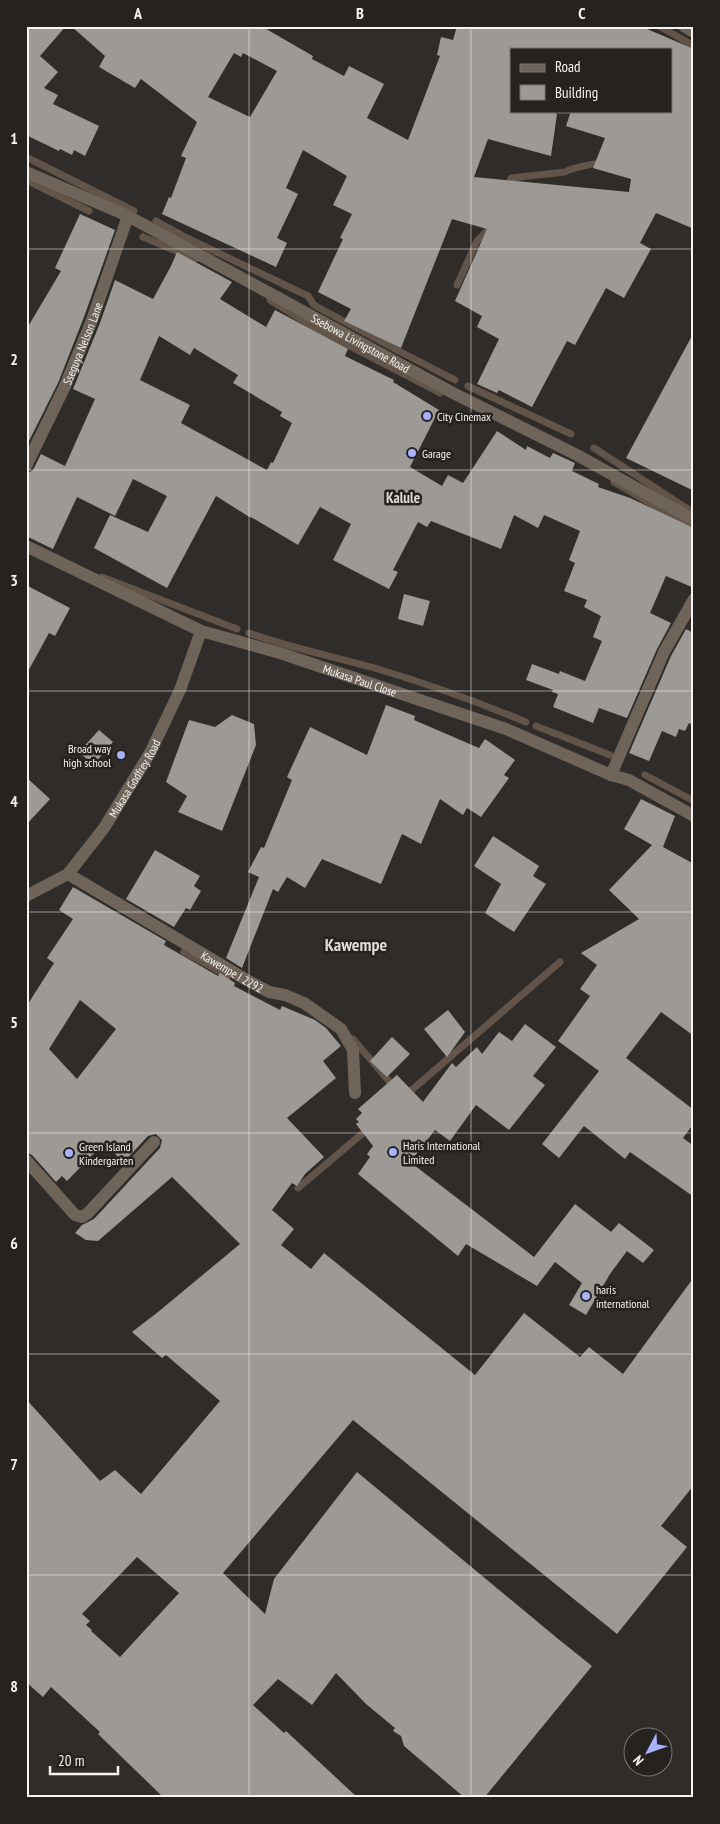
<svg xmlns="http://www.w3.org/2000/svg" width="720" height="1824" font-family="'PT Sans Narrow',sans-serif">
  <rect width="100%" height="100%" fill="#2f2c29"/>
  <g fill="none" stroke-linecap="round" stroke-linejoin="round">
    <!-- stream -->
    <path stroke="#625448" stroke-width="7" d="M659 26 694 46
      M26 157 134 211
      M26 180 89 211
      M507 188 511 178 565 172C572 167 592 165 602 162
      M156 221 187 238 308 296 314 305 395 349 455 380
      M143 237 195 259
      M457 285 477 241 490 228
      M270 300 315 328 440 393
      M468 386 571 434
      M594 448 694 513
      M614 482 687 525
      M102 577 237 629
      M249 633C291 648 335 657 378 669 428 684 478 702 526 722
      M536 726 610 755
      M645 775 694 801
      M184 952 228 976
      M353 1039 395 1088
      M406 1095 560 962
      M298 1188 370 1127"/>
  </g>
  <!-- building -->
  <path fill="#9d9995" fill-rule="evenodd" d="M26 26H66L40 56 58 72 44 88 58 95 53 104 99 126 85 156 74 150 72 155 60 149 59 151 26 135Z
    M71 26H261L313 56 312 59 344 76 349 66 384 84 367 118 408 140 440 56 437 55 441 37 453 40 457 26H640L694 49V229L656 213 640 243 651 249 624 298 606 288 575 345 567 341 532 407 499 390 497 393 477 384 499 339 477 327 482 316 455 301 487 229 452 219 401 348 344 321 351 309 318 292 343 239 340 238 352 214 333 205 347 176 303 150 286 188 298 194 277 238 287 243 276 267 162 214 169 197 171 198 186 158 181 156 197 122 141 79 135 88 99 67 105 56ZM511 49H671V111H571L566 126 605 138 593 168 631 179 629 192 474 177 488 139 551 156 557 114 548 111H511ZM234 53 241 57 243 53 277 71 250 117 208 97Z
    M80 214 115 230 84 317 58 383 26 447V330L61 271 55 268Z
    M177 252 232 282 220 299 266 327 275 310 348 349 345 356 394 380 393 382 439 410 410 467 442 486 448 475 463 483 497 431 526 450 527 446 550 458 553 453 575 463 572 471 599 484 598 487 630 498 694 528V588L666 576 650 613 671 623 657 649 627 718 599 708 593 723 553 707 558 694 552 692 553 690 526 680 532 664 559 674 560 671 585 681 602 641 593 637 601 616 584 607 587 600 564 591 575 563 569 560 580 531 544 515 538 528 514 515 501 549 431 521 427 527 418 522 393 570 398 572 389 589 333 560 351 524 320 507 298 545 251 517V518L216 496 167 588 94 548 110 515 148 532 167 496 133 479 115 516 77 497 53 549 26 536V474L33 470 41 454 65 466 95 399 73 389 100 323 115 280 153 299 171 266ZM159 336 190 355 194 348 238 375 233 383 282 412 280 416 292 423 273 463 271 462 267 470 181 423 190 405 140 380Z
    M694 332V491L626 458Z
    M26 585 70 608 55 636 49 633 26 675Z
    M404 594 430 601 423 626 398 619Z
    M686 629 694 633V726L689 723 685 731 679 729 676 737 662 731 649 761 629 753 671 656Z
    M386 705 415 716 414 720 479 748 485 739 515 760 504 775 509 778 481 817 467 808 463 815 440 799 421 844 402 834 381 884 322 859 305 888 287 877 278 892 273 889 242 968 226 958 259 877 248 872 261 847 264 848 292 780 287 777 310 727 367 755Z
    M232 715 254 724 256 745 222 831 178 812 187 796 166 782 189 720 215 727Z
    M99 730 113 742 93 765 79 752Z
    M26 777 50 799 26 825Z
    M641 799 675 816 663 847 694 864V1036L661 1012 626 1058 694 1110V1123L683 1138 694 1146V1197L630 1152 625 1159 584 1126 559 1158 542 1144 599 1071 558 1041 590 996 580 989 597 965 581 953 639 919 609 890 652 845 624 829Z
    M493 836 539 866 533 876 546 884 514 932 485 913 501 884 474 866Z
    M155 850 200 876 194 886 201 891 190 910 186 908 174 927 126 899Z
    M73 887 166 941 164 945 218 976 220 973 235 983 234 986 280 1010 282 1006 315 1020 326 1028 341 1046 323 1061 336 1078 287 1118 324 1157 305 1174 297 1186 292 1183 272 1210 294 1229 281 1245 311 1269 324 1253 475 1375 524 1313 580 1357 589 1347 623 1374 694 1277V1485L661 1526 687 1547 617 1634 353 1420 223 1573 265 1614 274 1579 357 1472 557 1638 592 1666 484 1798H465L404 1746 401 1736 393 1731 395 1728 366 1704 336 1673 312 1705 278 1679 253 1705 284 1733 286 1731 358 1798H164L98 1734 100 1732 51 1687 43 1697 26 1682V1399L100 1481 115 1470 141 1494 220 1401 166 1355 162 1358 132 1332 158 1312 240 1244 172 1177 98 1241 86 1240 75 1233 82 1225 94 1219 160 1148 162 1140 156 1134 148 1136 123 1163 107 1144 98 1152 96 1151 67 1181 62 1176 56 1182 32 1155 26 1152V1007L54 963 47 958 73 919 59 910ZM80 1000 116 1029 77 1079 49 1049ZM137 1557 179 1593 120 1657 91 1631 92 1630 86 1625 90 1621 82 1614Z
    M448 1010 465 1032 447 1057 424 1029Z
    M525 1024 556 1047 533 1076 545 1085 509 1130 476 1105 450 1141 435 1130 410 1162 534 1257 575 1204 611 1232 619 1223 654 1250 643 1263 627 1251 610 1274 586 1315 569 1305 582 1283 555 1262 537 1286 466 1244 458 1256 358 1174 370 1157 367 1154 373 1146 356 1124 359 1122 356 1119 362 1113 358 1109 397 1075 423 1102 452 1063 456 1067 477 1047 482 1054 499 1032 512 1041Z
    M392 1037 410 1054 387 1077 370 1061Z"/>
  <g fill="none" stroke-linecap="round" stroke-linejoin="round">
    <!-- minor -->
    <g stroke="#6e645a" stroke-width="12">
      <path d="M684 26 694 32"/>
      <path id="s1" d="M26 172 128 216 453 393 577 455 694 520"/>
      <path id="s2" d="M26 466 65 386 92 320 128 216"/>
      <path id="s3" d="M26 546 201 631 280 653 506 729 611 775 629 780 694 816"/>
      <path d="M611 775 664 652 694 599"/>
      <path id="s4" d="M68 874 245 979 269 992 285 995 304 1003 341 1029 353 1050 355 1093"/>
      <path id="s5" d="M26 896 68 874 104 828 150 753 180 690 201 631"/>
      <path d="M26 1160 75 1215 82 1217 88 1213 154 1142"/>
    </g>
  </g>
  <!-- grid -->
  <path fill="none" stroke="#f6f3f1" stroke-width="1" stroke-opacity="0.55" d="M249 26V1798M471 26V1798M26 249H694M26 470H694M26 691H694M26 912H694M26 1133H694M26 1354H694M26 1575H694"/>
  <!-- markers -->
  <g fill="#a7b1fc" stroke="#25221f" stroke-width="2">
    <circle cx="427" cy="416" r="5"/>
    <circle cx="412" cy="453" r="5"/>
    <circle cx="121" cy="755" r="5"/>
    <circle cx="393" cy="1152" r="5"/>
    <circle cx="69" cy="1153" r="5"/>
    <circle cx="586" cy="1296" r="5"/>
  </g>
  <g text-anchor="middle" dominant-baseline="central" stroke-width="5" stroke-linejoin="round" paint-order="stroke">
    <!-- street labels -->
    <g font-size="12" fill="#f6f3f1" stroke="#25221f">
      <text stroke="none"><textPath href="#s2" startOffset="135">Sseguya Nelson Lane</textPath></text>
      <text stroke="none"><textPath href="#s1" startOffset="376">Ssebowa Livingstone Road</textPath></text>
      <text stroke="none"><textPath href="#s3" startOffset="361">Mukasa Paul Close</textPath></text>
      <text stroke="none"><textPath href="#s5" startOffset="164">Mukasa Godfrey Road</textPath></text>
      <text stroke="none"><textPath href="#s4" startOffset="191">Kawempe I 2292</textPath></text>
    </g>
    <!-- poi labels -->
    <g font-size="12" fill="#f6f3f1" stroke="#25221f" text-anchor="start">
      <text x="437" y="416">City Cinemax</text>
      <text x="422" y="453">Garage</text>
      <text x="111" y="748" text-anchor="end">Broad way<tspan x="111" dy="14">high school</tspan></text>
      <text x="403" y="1145">Haris International<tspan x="403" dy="14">Limited</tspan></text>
      <text x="79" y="1146">Green Island<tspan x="79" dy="14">Kindergarten</tspan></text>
      <text x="596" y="1289">haris<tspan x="596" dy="14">international</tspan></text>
    </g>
    <!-- quarter labels -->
    <g font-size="15" font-weight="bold" fill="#dedad6" stroke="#25221f">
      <text x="403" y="497">Kalule</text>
    </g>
    <!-- district labels -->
    <g font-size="18" font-weight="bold" fill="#dedad6" stroke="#25221f">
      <text x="356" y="944">Kawempe</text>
    </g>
  </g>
  <!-- border -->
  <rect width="720" height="1824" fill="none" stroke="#25221f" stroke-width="55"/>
  <!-- legend -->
  <rect x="510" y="48" width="162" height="65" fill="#25221f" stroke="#797673"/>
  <rect x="520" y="64" width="25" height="8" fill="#6e645a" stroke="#797673"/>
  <text x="555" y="72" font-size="15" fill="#f6f3f1">Road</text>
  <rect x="520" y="85" width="25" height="15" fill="#9d9995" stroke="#797673"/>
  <text x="555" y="98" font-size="15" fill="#f6f3f1">Building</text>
  <!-- north arrow -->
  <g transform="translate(648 1752) rotate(229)"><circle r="24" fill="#25221f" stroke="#797673"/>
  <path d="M0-4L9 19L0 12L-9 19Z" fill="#a7b1fc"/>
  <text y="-8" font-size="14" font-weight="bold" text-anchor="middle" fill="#f6f3f1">N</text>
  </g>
  <!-- scale -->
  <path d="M50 1766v8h68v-8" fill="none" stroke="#f6f3f1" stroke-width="2.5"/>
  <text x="58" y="1766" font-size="15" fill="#f6f3f1" stroke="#25221f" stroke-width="4" paint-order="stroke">20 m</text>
  <rect x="28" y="28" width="664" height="1768" fill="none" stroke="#f6f3f1" stroke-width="2"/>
  <g font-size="16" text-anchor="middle" font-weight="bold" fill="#f6f3f1">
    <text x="138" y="19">A</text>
    <text x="360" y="19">B</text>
    <text x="582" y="19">C</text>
    <text x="14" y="144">1</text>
    <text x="14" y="365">2</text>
    <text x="14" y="586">3</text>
    <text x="14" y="807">4</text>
    <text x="14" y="1028">5</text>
    <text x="14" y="1249">6</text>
    <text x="14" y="1470">7</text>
    <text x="14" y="1692">8</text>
  </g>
</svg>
